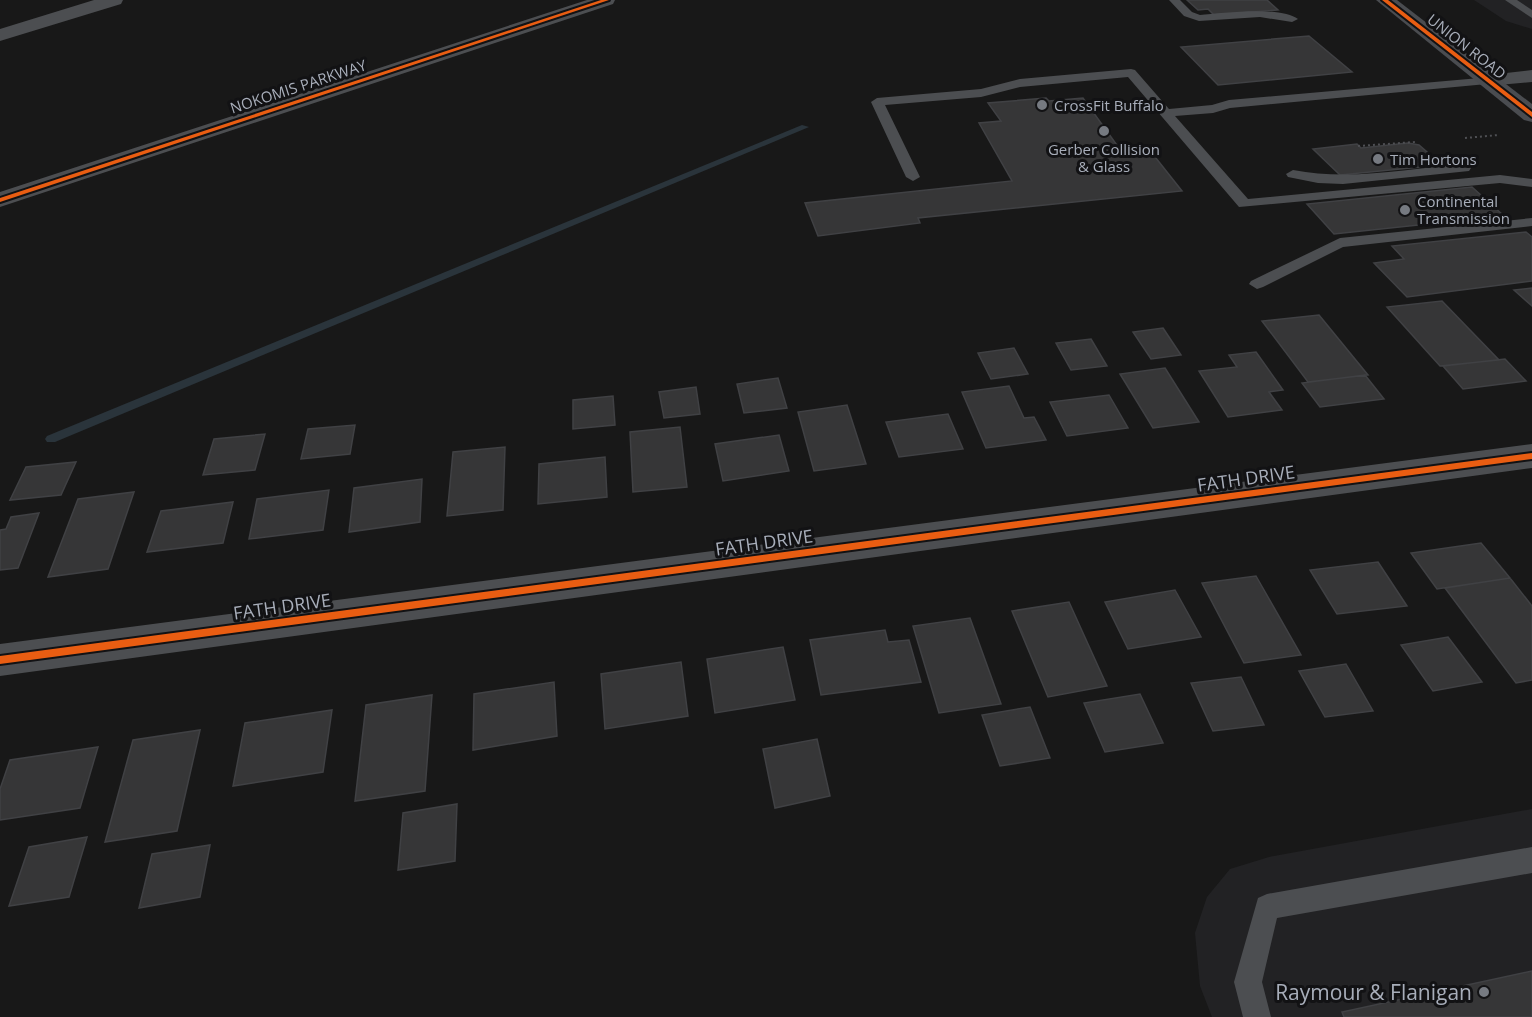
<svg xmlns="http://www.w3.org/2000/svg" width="1532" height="1017" font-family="'Open Sans',sans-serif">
  <rect width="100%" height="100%" fill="#181818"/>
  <!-- built -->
  <path fill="#222224" d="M1474 0H1532V29L1506 21Z
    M1532 809V1017H1212L1200 986 1195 933 1207 897 1230 869 1269 857Z"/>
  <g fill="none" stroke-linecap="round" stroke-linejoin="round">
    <!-- stream -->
    <path fill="#2a343b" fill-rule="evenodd" d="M802 125 809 127 55 442H47L45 439 47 436Z"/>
  </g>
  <!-- building -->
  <path fill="#363637" stroke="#404144" stroke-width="1.5" d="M1187 0H1267L1278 10 1214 15 1208 9 1198 10Z
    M1309 36 1352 72 1218 85 1181 47Z
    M1046 98 1049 101 1083 98 1124 155 1152 153 1182 191 918 218 920 223 818 236 805 203 1012 181 979 123 1001 121 988 103Z
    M1408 143 1419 145 1435 159H1432V162L1417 164 1421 167 1340 175 1313 149 1357 144 1361 148Z
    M1472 187 1504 216 1334 234 1307 204Z
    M1526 232 1532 237V281L1407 297 1374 263 1404 259 1392 246Z
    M1532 288V306L1514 290Z
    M1442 301 1499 360 1440 366 1387 307Z
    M1319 315 1368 375 1308 382 1262 321Z
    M1163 328 1181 355 1151 359 1133 332Z
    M1091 339 1107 366 1071 370 1056 343Z
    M1014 348 1028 374 991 379 978 353Z
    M1256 352 1283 390 1269 392 1282 410 1228 417 1199 371 1237 367 1229 355Z
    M1505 359 1526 381 1463 389 1443 366Z
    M1165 368 1199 422 1153 428 1120 374Z
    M1365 375 1384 399 1320 407 1302 383Z
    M778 378 787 408 744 413 737 384Z
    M1009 386 1024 418 1034 417 1046 440 986 448 962 392Z
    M696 387 700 414 664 418 659 392Z
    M1109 395 1128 428 1067 436 1050 402Z
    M613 396 615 425 573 429V400Z
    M847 405 866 464 814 471 798 412Z
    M948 414 963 449 899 457 886 422Z
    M355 425 350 454 301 459 308 429Z
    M680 427 687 487 633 492 630 432Z
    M265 434 255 470 203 475 214 439Z
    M779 435 789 471 723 481 715 444Z
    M505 447 503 510 447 516 453 452Z
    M605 457 607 497 538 504 539 464Z
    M76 462 61 495 10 500 26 467Z
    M422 479 420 522 349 532 354 488Z
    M329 490 323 530 249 539 257 499Z
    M134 492 108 569 48 577 78 499Z
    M233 502 223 543 147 552 161 511Z
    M39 513 18 568 0 570V530L6 529 11 517Z
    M1481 543 1510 578 1437 589 1411 553Z
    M1378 562 1407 606 1337 614 1310 570Z
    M1256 576 1301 655 1244 663 1202 583Z
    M1510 578 1532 606V680L1516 683 1445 588Z
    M1175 590 1201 637 1128 649 1105 602Z
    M1069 602 1107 686 1048 697 1012 611Z
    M970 618 1001 704 939 713 913 626Z
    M885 630 888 642 909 640 921 682 821 695 810 640Z
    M1448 637 1482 682 1433 691 1401 645Z
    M783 647 795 700 715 713 707 659Z
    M681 662 688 716 605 729 601 674Z
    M1346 664 1373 711 1325 717 1299 671Z
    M1241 677 1264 725 1213 731 1191 683Z
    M554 682 557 736 473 750 474 694Z
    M1140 694 1163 743 1105 752 1084 703Z
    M432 695 425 791 355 801 366 705Z
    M1030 707 1050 758 1000 766 982 715Z
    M332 710 323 772 233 786 245 723Z
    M200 730 177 831 105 842 133 740Z
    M817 739 830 796 775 808 763 749Z
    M98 747 80 808 0 820V789L10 760Z
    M457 804 455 861 398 870 403 813Z
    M87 837 69 897 9 906 29 847Z
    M210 845 200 897 139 908 152 854Z
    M1532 971V1017H1344L1342 1012Z"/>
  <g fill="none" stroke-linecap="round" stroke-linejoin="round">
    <!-- path -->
    <path stroke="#4e4f53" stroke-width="2" stroke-dasharray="2 3" stroke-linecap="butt" d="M1465 138 1499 135
      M1358 146 1415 142"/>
    <!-- service -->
    <path fill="#4c4e51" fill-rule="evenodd" d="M1169 0H1180L1192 12 1200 15C1222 13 1281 6 1298 19L1292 22 1260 17 1199 21 1184 16Z
      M1505 0H1517L1532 10V18Z
      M1131 69 1135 70 1169 109 1212 105 1229 100 1491 77 1493 80 1491 83 1487 84 1230 108 1213 113 1175 116 1248 199 1500 175 1532 179V187L1500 183 1239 207 1128 77 1020 87 981 97 885 105 920 177 913 181 906 177 871 102 877 98 981 89 1020 79Z
      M1464 164 1469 165 1471 168 1469 171 1343 184 1318 183 1288 177 1286 174 1293 170C1349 181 1407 169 1464 164Z
      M1532 218V226L1343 247 1263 287 1257 289 1249 284 1251 281 1340 238Z
      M1532 847V873L1277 918 1262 982 1271 1017H1243L1234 982 1258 898 1267 894Z"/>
    <!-- minor -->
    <path fill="#4c4e51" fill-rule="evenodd" d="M94 0H123L121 4 0 41V29Z
      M587 0H615L613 4 0 207V192Z
      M1532 444V468L0 676V644Z"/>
    <!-- tertiary -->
    <path fill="#4c4e51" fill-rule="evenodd" d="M1532 70V82L1487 86 1480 84 1477 80 1480 76Z"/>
    <!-- secondary -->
    <path fill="#4a4c50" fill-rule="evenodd" d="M1376 0H1397L1532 104V122L1524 120Z"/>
    <defs>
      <path id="cycleway" d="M601 0H609L0 202V198Z
        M1382 0H1388L1532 112V117Z
        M1532 453V459L0 664V656Z"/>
    </defs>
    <!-- cycleway casing -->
    <use href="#cycleway" stroke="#121214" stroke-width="4"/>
    <!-- cycleway -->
    <use href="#cycleway" fill="#e95d12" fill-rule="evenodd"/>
  </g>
  <!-- markers -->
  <g fill="#767a81" stroke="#121214" stroke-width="2">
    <circle cx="1042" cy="105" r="6"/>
    <circle cx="1104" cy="131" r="6"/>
    <circle cx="1378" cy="159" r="6"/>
    <circle cx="1405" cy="210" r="6"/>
    <circle cx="1484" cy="992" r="6"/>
  </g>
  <g text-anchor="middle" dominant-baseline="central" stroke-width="6" stroke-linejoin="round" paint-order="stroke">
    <!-- far-street labels -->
    <g font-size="15" fill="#a8aeba" stroke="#121214">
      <text transform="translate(1467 46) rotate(38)">UNION ROAD</text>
      <text transform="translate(298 86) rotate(-18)">NOKOMIS PARKWAY</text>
    </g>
    <!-- far-poi labels -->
    <g font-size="15" fill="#a8aeba" stroke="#121214" text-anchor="start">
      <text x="1054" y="105">CrossFit Buffalo</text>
      <text x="1104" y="149" text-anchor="middle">Gerber Collision<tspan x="1104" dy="17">&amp; Glass</tspan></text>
      <text x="1390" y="159">Tim Hortons</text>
      <text x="1417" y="201">Continental<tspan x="1417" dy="17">Transmission</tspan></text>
    </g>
    <!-- street labels -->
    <g font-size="18" fill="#a8aeba" stroke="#121214">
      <text transform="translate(1246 478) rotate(-8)">FATH DRIVE</text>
      <text transform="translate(764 542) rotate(-8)">FATH DRIVE</text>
      <text transform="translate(282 606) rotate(-8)">FATH DRIVE</text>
    </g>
    <!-- near-poi labels -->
    <g font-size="21" fill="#a8aeba" stroke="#121214" text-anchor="end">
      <text x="1472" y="992">Raymour &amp; Flanigan</text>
    </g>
  </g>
</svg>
